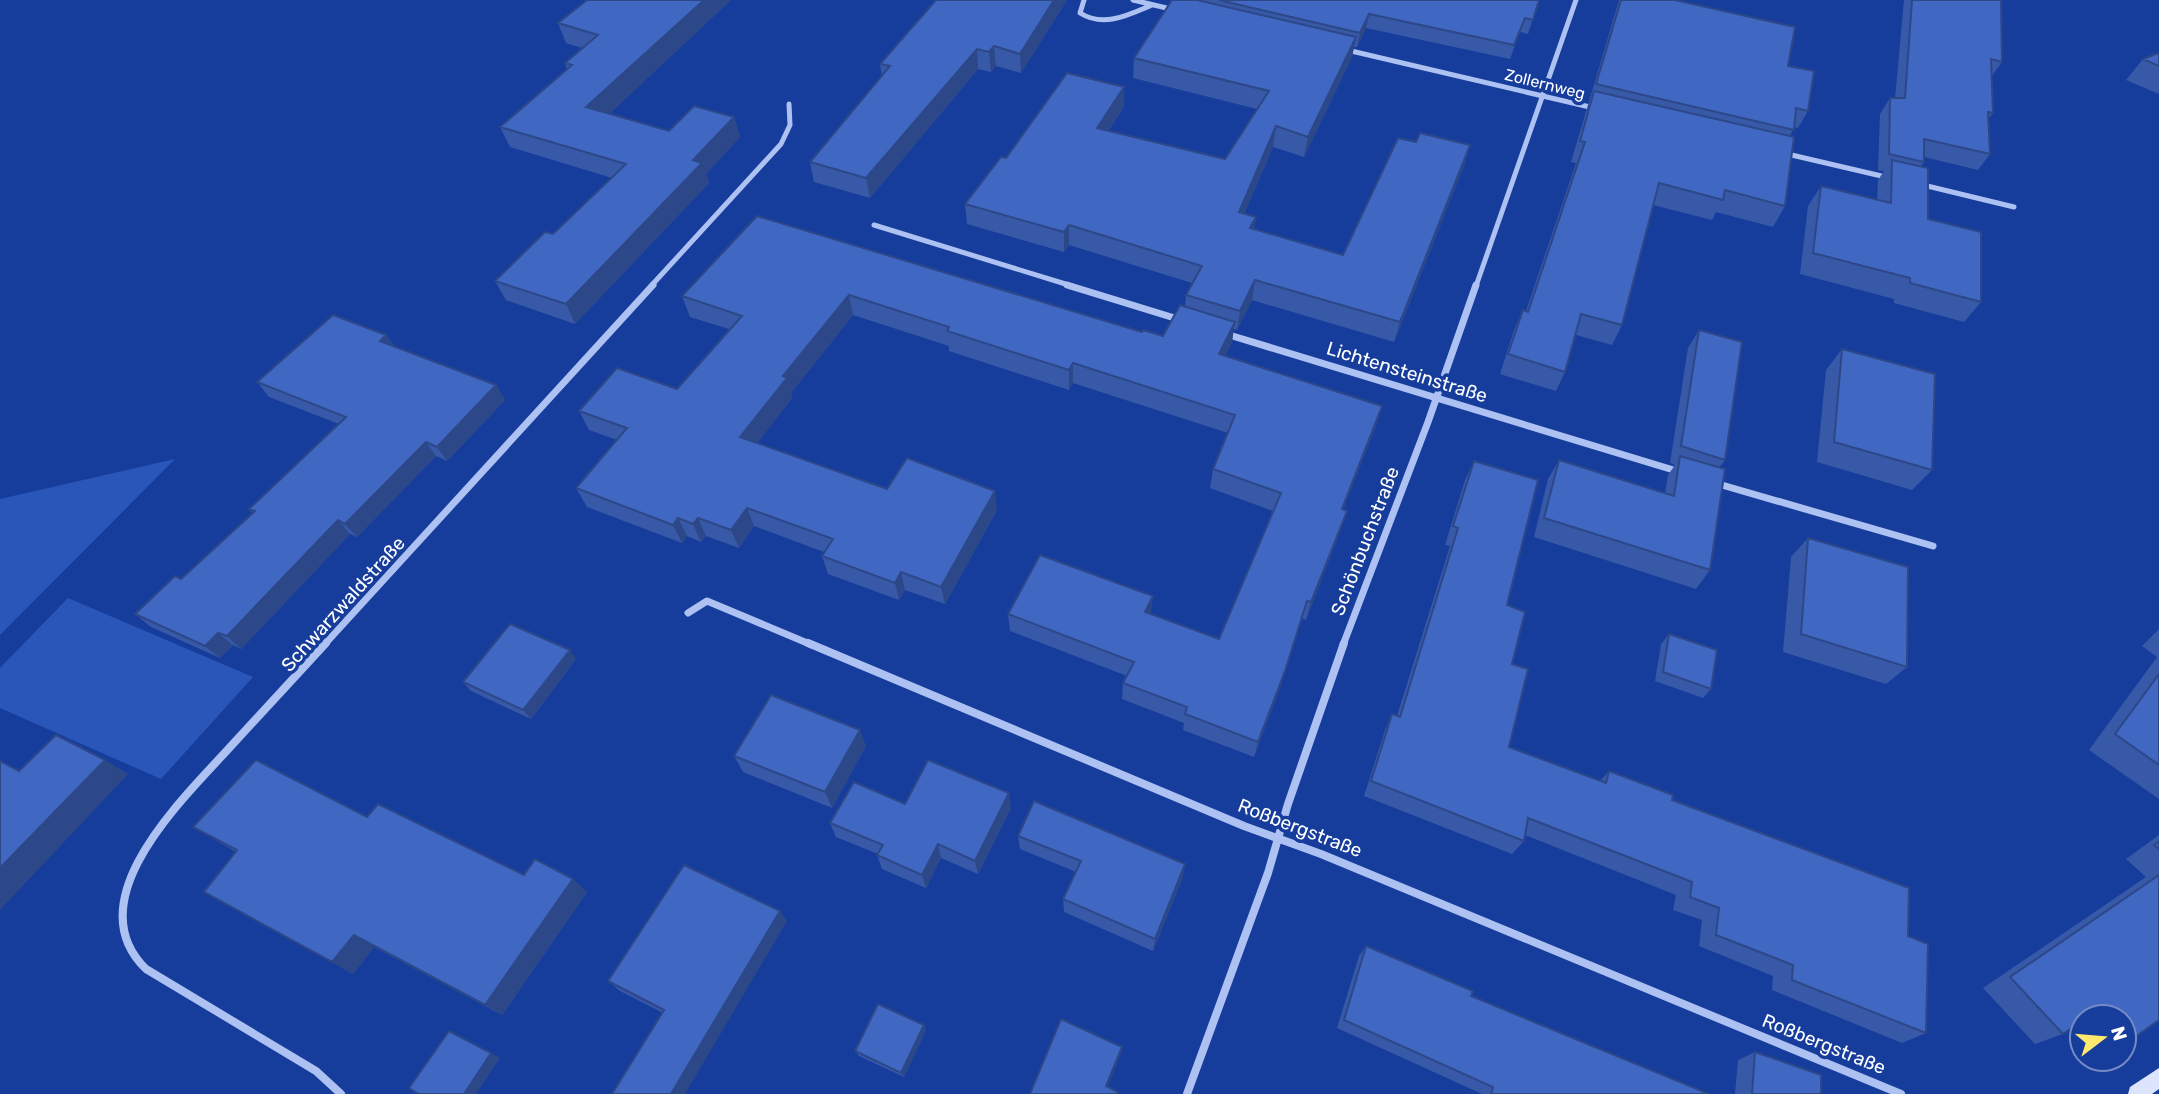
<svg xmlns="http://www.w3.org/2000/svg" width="2159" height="1094" font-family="Rubik,sans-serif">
  <rect width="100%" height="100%" fill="#173d9c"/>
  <!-- green -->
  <path fill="#2a56b9" d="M175 459 0 635V499Z
    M68 598 253 677 161 779 0 708V668Z"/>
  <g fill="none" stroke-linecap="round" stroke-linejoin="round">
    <!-- minor-far2 -->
    <path stroke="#adc2f2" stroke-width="5" d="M1084 0 1080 13C1104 28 1128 15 1152 5
      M1133 0 1175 10
      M1347 50 1594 108
      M1783 153 1890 178
      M1919 184 2014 207
      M874 225 1072 286
      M651 286 781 144 790 125 789 104
      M1476 286 1576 0"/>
    <!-- minor-far1 -->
    <path stroke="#adc2f2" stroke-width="7" d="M1067 285 1181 320
      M1226 334 1680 472
      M1715 483 1933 546
      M688 613 707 601 812 645
      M324 645 653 285
      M1343 645 1428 422 1476 285"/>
    <!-- minor -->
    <path stroke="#adc2f2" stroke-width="8" d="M326 643C295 677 263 711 232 745 187 795 74 899 146 969L316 1071 341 1094
      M808 643 1244 826 1321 854 1901 1094
      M1187 1094 1268 873 1288 804 1344 643"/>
    <!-- secondary -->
    <path fill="#dce5fc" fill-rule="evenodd" d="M2159 1068V1089L2152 1094H2128L2130 1087Z"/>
  </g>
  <!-- wall -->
  <path fill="#3759a7" d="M587 0H731L609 114 669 131 734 117 740 137 706 174 709 183 575 324 506 300 495 281 553 234 612 178 510 147 500 127 567 69 565 63 582 48 566 43 558 23Z
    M936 0H1067L1021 73 996 66 991 72 978 69 870 198 814 182 810 162 882 76 880 64Z
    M1172 0H1539L1528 34 1520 32 1510 59 1366 28 1357 47H1354L1352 57 1304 157 1273 147 1244 214 1256 217 1254 229 1343 255 1416 142 1470 145 1464 166 1394 342 1252 300 1237 330 1233 329 1232 342 1225 356 1376 426 1343 509 1347 511 1341 529 1306 620 1302 618 1280 688 1254 757 1183 730 1184 723 1122 699 1123 683 1127 676 1010 631 1008 614H1151L1219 639 1273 511 1210 488 1213 469 1228 433 1073 383 1069 390 949 351V346L853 315 791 393 792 398 757 443 887 489 997 510 945 604 905 590 899 600 828 574 822 556 824 552 754 526 739 548 706 536 701 542 687 536 682 543 587 507 576 488 617 440 589 430 579 411 677 389 729 329 690 317 682 296 757 216 1142 332 1163 336 1185 307 1186 295 1192 283 1069 245 1064 252 967 224 965 204 1006 158 1124 107 1108 131 1225 159 1257 109 1133 78 1134 58Z
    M1619 0H1675L1788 66 1808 111 1798 128 1794 127 1790 136 1785 206 1773 227 1716 212 1712 220 1653 205 1622 325 1612 345 1576 335 1565 372 1556 391 1500 374 1514 330 1523 310 1526 311 1576 163 1571 162Z
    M1904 0H2001L2002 62 1991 77 1993 113 1988 119 1990 154 1978 170 1924 157V162L1921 166 1928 219 1981 302 1964 322 1894 303V299L1800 274 1808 206 1821 186 1877 200 1878 180 1884 171 1878 170 1880 114 1890 98H1895Z
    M2159 53V94L2126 80 2143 59Z
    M1699 330 1725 460 1719 468 1710 570 1696 589 1534 537 1548 479 1559 460 1665 493 1668 475 1675 465 1670 463 1688 348Z
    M386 335 394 346 496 385 505 400 447 461 436 456 357 537 350 534 241 649 233 645 220 658 151 627 135 614 181 579 253 513 249 509 339 424 269 397 257 382Z
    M1842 349 1932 470 1912 490 1817 462 1826 370Z
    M1474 461 1507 605 1512 664 1509 747 1600 781 1609 771 1672 800 1908 936 1926 1033 1902 1043 1772 990 1773 976 1699 946 1702 920 1673 910 1676 895 1525 835 1524 841 1512 854 1364 796 1385 730 1392 714 1397 716 1450 546 1445 545 1465 480Z
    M1808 538 1907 667 1886 684 1783 652 1791 557Z
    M2159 629V799L2089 750 2157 657 2142 646Z
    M1669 634 1711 689 1703 698 1655 681 1661 644Z
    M576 659 531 719 471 691 463 682Z
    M866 746 832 808 743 772 734 756Z
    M905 804 1011 808 978 874 941 858 926 888 882 869 877 855 878 854 836 837 830 823Z
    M367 817 524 875 587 892 502 1015 374 947 353 974 332 962 236 852 193 827Z
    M2159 835V1020L2124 1045V1017H2082V1040L2072 1029 2063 1034 2035 1044 1983 988 2146 877 2126 859Z
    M1018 836 1183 877 1153 951 1064 912 1063 899 1076 872 1020 849Z
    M787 921 663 1013 620 991 608 981Z
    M1366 946 1471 996 1709 1094H1482L1337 1028 1359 956Z
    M924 1025 926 1030 904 1077 859 1056 855 1051Z
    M1755 1052 1821 1094H1735L1738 1060Z"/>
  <!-- shaded-wall -->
  <path fill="#2d4888" d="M704 0H731L594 128 586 107Z
    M1054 0H1067L1021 73 1020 54Z
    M1369 14 1366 28 1357 47 1360 33Z
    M1356 37 1352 57 1304 157 1308 137Z
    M994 46 996 66 991 72 989 52Z
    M977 49 978 69 870 198 866 178Z
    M1124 87V107L1096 148 1097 128Z
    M734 117 740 137 706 174 709 183 575 324 566 304 693 160Z
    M1276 126 1273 147 1236 232 1239 212Z
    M1470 145 1464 166 1394 342 1400 322Z
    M1256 217 1253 237 1250 228Z
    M1069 225V245L1064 252V232Z
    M1255 280 1252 300 1237 330 1240 311Z
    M849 295 853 315 791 393 792 398 747 457 740 437 783 376Z
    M1235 322 1232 342 1216 374 1219 354Z
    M386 335 396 350 380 341Z
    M1073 363V383L1069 390V370Z
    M496 385 505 400 447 461 437 447Z
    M1382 406 1376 426 1336 528 1342 509Z
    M426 442 436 456 357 537 345 524Z
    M995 491 997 510 945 604 941 587Z
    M747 508 754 526 739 548 731 530Z
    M1347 511 1341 529 1306 620 1311 602Z
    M678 518 687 536 682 543 673 525Z
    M698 518 706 536 701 542 693 524Z
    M338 520 350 534 241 649 227 636Z
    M901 572 905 590 899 600 895 583Z
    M1153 596 1151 614 1145 612Z
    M1307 601 1280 688 1254 757 1258 742Z
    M218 633 233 645 220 658 205 646Z
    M570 650 576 659 531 719 523 710Z
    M860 730 866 746 832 808 825 792Z
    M105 760 128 774 0 910V868Z
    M1009 793 1011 808 978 874 975 861Z
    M938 844 941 858 926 888 922 875Z
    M1185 864 1183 877 1153 951 1155 939Z
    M573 879 587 892 502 1015 485 1005Z
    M780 911 787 921 685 1094H671Z
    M354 935 374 947 353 974 332 962Z
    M924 1025 926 1030 904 1077 901 1073Z
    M1122 1047 1120 1056 1105 1094 1106 1086Z
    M491 1053 500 1058 476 1094H464Z"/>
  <!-- building -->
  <path fill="#4067c2" stroke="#2d4888" stroke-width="2" d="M587 0H704L586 107 669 131 694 106 734 117 693 160 702 163 566 304 495 281 545 232 553 234 626 164 500 127 572 65 565 63 598 35 558 23Z
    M936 0H1054L1020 54 994 46 989 52 977 49 866 178 810 162 890 66 880 64Z
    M1172 0H1197L1356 37 1308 137 1276 126 1239 212 1256 217 1250 228 1343 255 1398 138 1416 142 1420 133 1470 145 1400 322 1255 280 1240 311 1186 295 1202 266 1069 225 1064 232 965 204 1001 157 1006 158 1067 73 1124 87 1097 128 1225 159 1269 91 1134 58Z
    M1219 0H1539L1533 20 1525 18 1514 45 1369 14 1360 33Z
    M1621 0H1675L1795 27 1788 66 1814 71 1808 111 1796 108 1794 130 1596 84Z
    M1912 0H2001L2002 62 1991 59 1993 113 1988 112 1990 154 1924 139V162L1889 154 1890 98H1905Z
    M2159 53V66L2143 59Z
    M1594 91 1794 137 1785 206 1725 190 1723 200 1659 183 1622 325 1581 314 1565 372 1508 354 1523 310 1528 312 1585 142 1580 141Z
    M1892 160 1928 168V219L1981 232V302L1910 283V278L1813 253 1821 186 1891 203Z
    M757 216 1142 332 1143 330 1163 336 1180 305 1235 322 1219 354 1382 406 1342 509 1347 511 1311 602 1307 601 1285 671 1258 742 1185 714 1187 707 1123 683 1134 662 1008 614 1040 555 1153 596 1145 612 1219 639 1281 493 1213 469 1235 415 1073 363 1069 370 947 331 949 327 849 295 783 376 787 378 740 437 887 489 907 458 995 491 941 587 901 572 895 583 822 556 833 539 747 508 731 530 698 518 693 524 678 518 673 525 576 488 627 428 579 411 617 368 677 389 742 316 682 296Z
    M333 315 386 335 380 341 496 385 437 447 426 442 345 524 338 520 227 636 218 633 205 646 135 614 175 576 181 579 255 511 249 509 346 417 257 382Z
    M1699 330 1742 342 1725 460 1681 446Z
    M1842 349 1935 374 1932 470 1834 442Z
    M1680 456 1725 469 1710 570 1544 518 1559 460 1674 496Z
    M1474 461 1538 480 1507 605 1525 612 1512 664 1528 669 1509 747 1606 783 1609 771 1673 795 1672 800 1909 888 1908 936 1928 944 1926 1033 1792 980 1793 965 1716 935 1719 908 1690 897 1692 882 1528 818 1524 841 1371 781 1392 714 1400 717 1458 528 1453 526Z
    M1808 538 1908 567 1907 667 1801 634Z
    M510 624 570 650 523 710 463 682Z
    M1669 634 1717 650 1711 689 1663 672Z
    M2159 674V765L2115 734Z
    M771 695 860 730 825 792 734 756Z
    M56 735 105 760 0 868V761L19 771Z
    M256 760 367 817 378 804 524 875 535 859 573 879 485 1005 354 935 332 962 204 892 237 850 193 827Z
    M928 760 1009 793 975 861 938 844 922 875 877 855 883 845 830 823 854 782 905 804Z
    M1034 801 1185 864 1155 939 1063 899 1081 861 1018 836Z
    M2159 842V849L2154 845Z
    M684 865 780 911 671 1094H612L664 1010 608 981Z
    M2159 875V1020L2125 1044 2124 1043V1017H2099L2095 1013 2088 1017H2082V1021L2063 1034 2010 977Z
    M1366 946 1473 991 1471 996 1709 1094H1491L1493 1087 1344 1020Z
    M878 1004 924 1025 901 1073 855 1051Z
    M1061 1019 1122 1047 1106 1086 1118 1092 1117 1094H1030Z
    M449 1031 491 1053 464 1094H419L409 1088Z
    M1755 1052 1821 1075V1094H1752Z"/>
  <g text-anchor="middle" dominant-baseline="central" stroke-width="7" stroke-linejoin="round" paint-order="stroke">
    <!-- far-street labels -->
    <g font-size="16" fill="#fff" stroke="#173d9c">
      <text transform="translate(1545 84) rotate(14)">Zollernweg</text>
    </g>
    <!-- street labels -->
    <g font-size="19" fill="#fff" stroke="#173d9c">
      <text transform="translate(1407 372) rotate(17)">Lichtensteinstraße</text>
      <text transform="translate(1365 541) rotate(-69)">Schönbuchstraße</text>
      <text transform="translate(343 604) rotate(-48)">Schwarzwaldstraße</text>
      <text transform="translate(1300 828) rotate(21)">Roßbergstraße</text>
      <text transform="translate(1824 1044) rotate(22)">Roßbergstraße</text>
    </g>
  </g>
  <!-- north arrow -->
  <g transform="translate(2103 1038) rotate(74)"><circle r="33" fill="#173d9c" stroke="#748bc4" stroke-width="2"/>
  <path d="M0-5L12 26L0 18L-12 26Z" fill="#ffea6e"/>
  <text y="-10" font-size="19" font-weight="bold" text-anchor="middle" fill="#ffffff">N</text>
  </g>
</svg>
